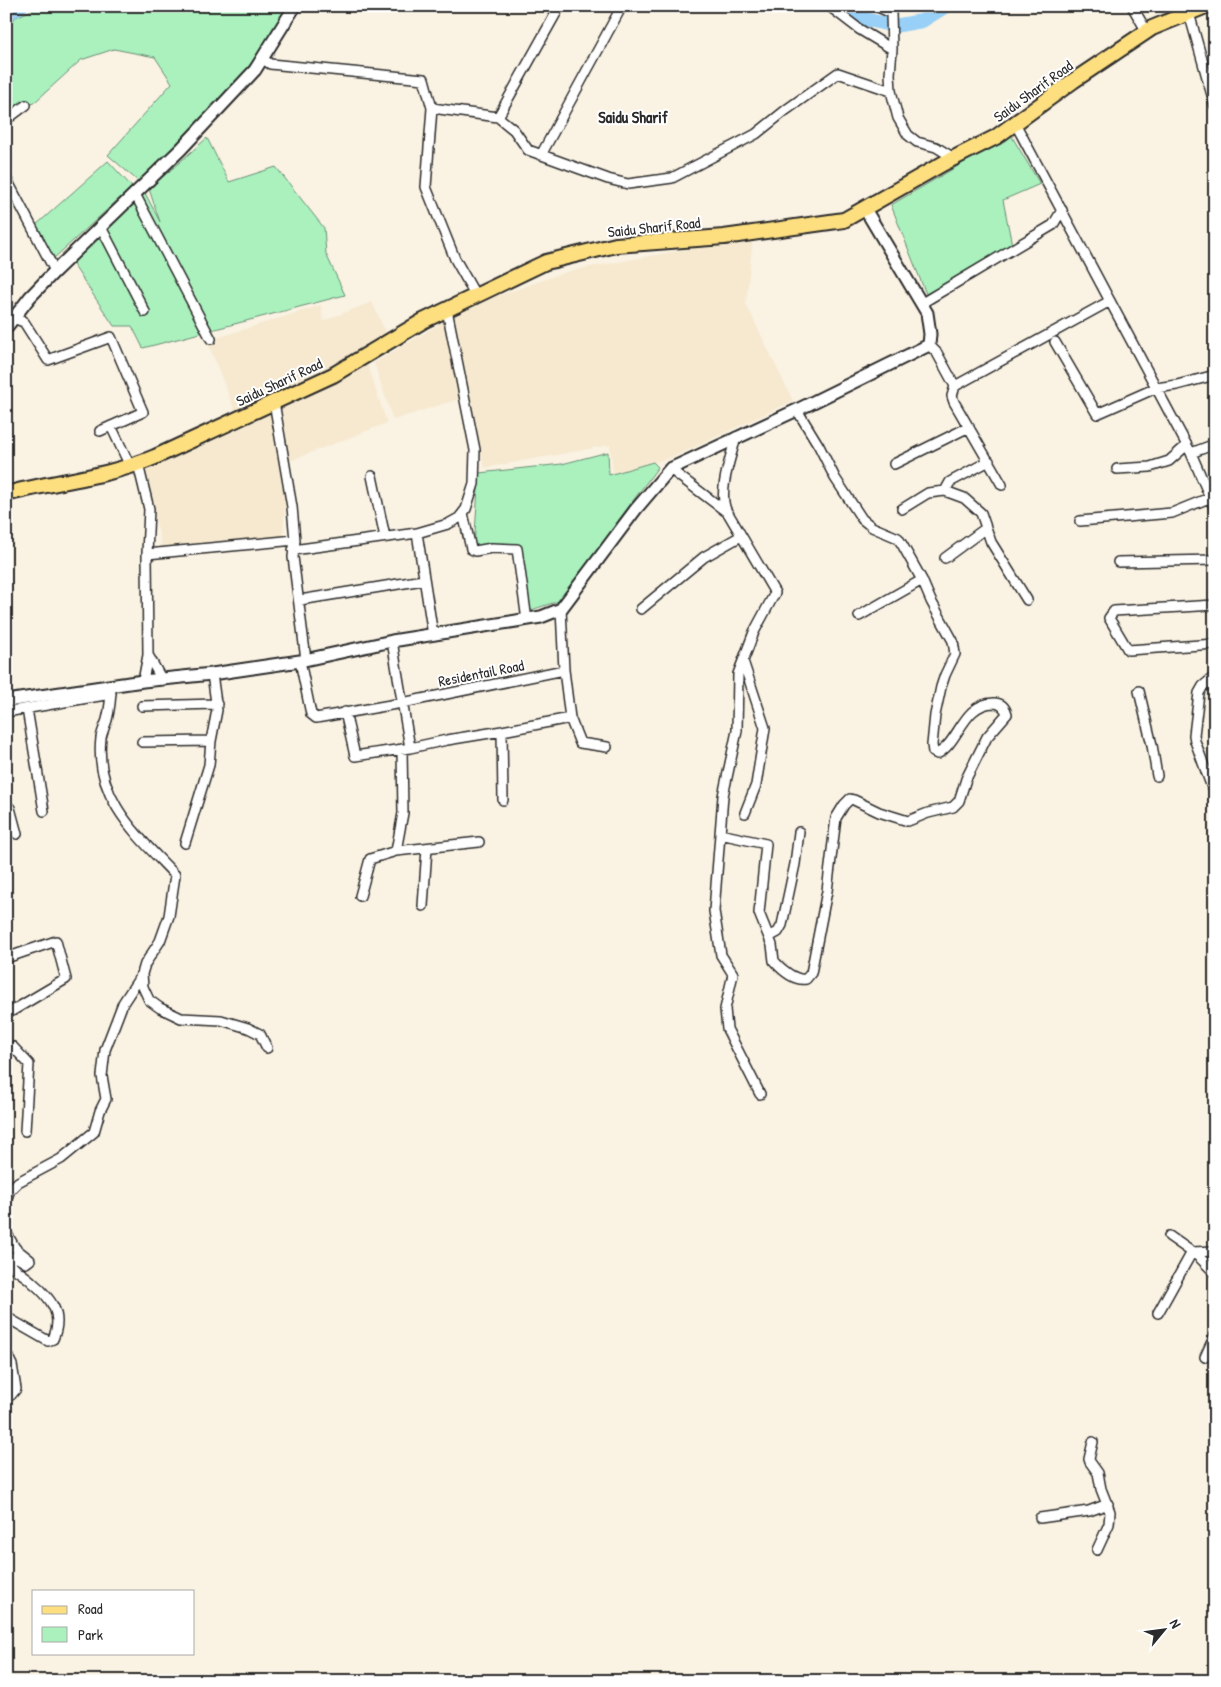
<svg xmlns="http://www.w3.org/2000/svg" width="1221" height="1687" font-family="'Patrick Hand',sans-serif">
  <rect width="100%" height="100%" fill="#faf2e3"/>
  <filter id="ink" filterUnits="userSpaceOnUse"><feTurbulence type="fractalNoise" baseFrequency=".02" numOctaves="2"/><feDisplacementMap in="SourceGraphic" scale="10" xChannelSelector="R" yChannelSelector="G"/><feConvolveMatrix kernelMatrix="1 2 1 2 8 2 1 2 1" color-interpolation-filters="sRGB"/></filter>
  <g filter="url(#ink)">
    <!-- built -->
    <path fill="#f6e9d0" d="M753 237 746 304 793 401 673 457 613 474 610 445 485 468 465 397 393 420 374 363 472 305 569 271Z
      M372 302 386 333 322 372 235 411 207 341 321 305 323 321Z
      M367 363 387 423 287 462 283 538 163 552 144 469Z"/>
    <!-- green -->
    <path fill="#aaf1be" stroke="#6a8e74" d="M41 6H294L240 78 139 182 108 155 172 83 155 57 114 49 81 60 36 101 6 123V25L16 17Z
      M1011 135 1040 184 1003 200 1013 250 926 294 891 205Z
      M207 138 229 182 276 167 324 228 326 254 345 295 143 348 132 326H114L72 263 145 193 160 222 149 189Z
      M108 161 132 187 53 259 35 226Z
      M608 452 609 475 653 462 658 467 618 521 565 599 528 611 520 545 474 548 479 473 562 464Z"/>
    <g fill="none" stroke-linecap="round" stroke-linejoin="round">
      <!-- river -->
      <path stroke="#98d0f7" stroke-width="14" d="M851 6 861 18 894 26 922 21 946 6
        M6 15 21 6"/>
      <defs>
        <path id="street" d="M829 6 859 29 892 49 890 74 891 91 898 118 908 135 917 142 936 147 954 158
          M876 6 891 13 893 6
          M1132 6 1147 32
          M891 13 892 49
          M1189 13 1215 106
          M262 58 270 64 424 79 432 108 426 187 455 259 476 296
          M432 108 498 117 514 130 528 150 608 179 628 184 672 178 756 134 786 110 838 73 891 91
          M498 117 560 6
          M6 120 26 105
          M1015 123 1191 453 1215 509
          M541 155 622 6
          M6 178 55 271
          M135 194 211 339
          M101 227 145 312
          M922 303 1053 225 1062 210
          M13 318 24 322 48 360 111 337 143 412 100 431
          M1055 342 1097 414 1156 388 1177 385 1215 375
          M929 345 937 353 955 386
          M274 402 292 507 295 540 293 557 306 660
          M111 426 130 466
          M1191 453 1215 444
          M138 464 149 509 147 554 148 655 143 681
          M894 464 969 427
          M670 469 728 513 775 593 754 632 738 674 737 731 723 796 714 911 721 955 733 974 725 1009 727 1029 760 1094
          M1117 469 1150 467 1169 461 1187 445
          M372 476 385 537
          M1002 485 954 402 952 396 955 386 1110 301
          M945 491 950 482 989 461
          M902 509 928 493 945 491 964 498 981 513 991 542 1027 600
          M727 512C717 493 731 457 736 437
          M463 513 471 549 475 551 492 548 517 549 527 620
          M1080 521 1172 513 1209 498
          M417 533 433 635
          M293 550 417 533 448 524 459 518 466 509 474 484 475 450 447 310
          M147 554 295 540
          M945 558 986 528
          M1118 562 1215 560
          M300 600 423 580
          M1215 605 1114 611 1109 618 1128 650 1215 644
          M561 609 564 670 570 718 580 743 607 747
          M641 609 704 557 741 536
          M859 616 922 580
          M392 641 410 748
          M148 655 162 680
          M300 661 311 714 316 718 402 703 564 670
          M743 661 765 728 756 785 745 813
          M1209 681 1215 691
          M111 686C111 698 110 708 107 720 105 726 102 732 101 738 94 798 137 835 175 875L169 916 160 941 145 964 142 974 143 987 149 1000 160 1008 181 1018 221 1020 248 1028 260 1034 267 1048
          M1139 691 1152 745 1157 776
          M142 706 217 704
          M27 709 44 811
          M6 712 111 694
          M345 712 355 756 410 748 447 740 502 731 570 718
          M502 731 503 800
          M142 742 211 741
          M1211 785 1195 741 1194 735 1199 693 1203 686 1215 676
          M6 805 10 808 17 834
          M720 834 766 844 759 913 772 945 774 961C782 970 795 981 806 979L811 973 827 891 836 818 844 805 850 799 854 800 879 812 908 821 928 813 953 807 959 801 966 779 987 737 1007 714C1005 707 1001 703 994 703 962 704 960 742 937 754L933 752 932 745 935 715 941 687 945 675 955 654 953 641 931 601 922 580 903 546 898 538 872 527 862 519 835 478 819 446 797 410
          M185 843 209 765 211 741 217 710 212 674
          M396 851 403 813 402 749
          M360 896 370 859 396 851 479 842
          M423 906 427 848
          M769 937 778 932 782 925 795 864 799 832
          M6 958 56 941 66 979 12 1011
          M6 1051 13 1047 29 1064 25 1131
          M6 1200 10 1190 18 1182 61 1159 94 1132 100 1111 106 1099 102 1076 105 1050 123 1003 142 974
          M6 1232 15 1248 30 1260 26 1263C19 1259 15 1255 6 1258 12 1270 23 1273 32 1282 51 1298 64 1314 53 1339L48 1341 6 1317
          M1169 1236 1199 1257 1215 1273
          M1158 1313 1192 1252 1215 1251
          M6 1353 12 1365 16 1389 11 1395 6 1396
          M1205 1357 1215 1335
          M1093 1442 1089 1459 1090 1462 1098 1473 1101 1489 1110 1512 1109 1524 1097 1550
          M1040 1518 1089 1511 1108 1504"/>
        <path id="secondary" d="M6 328 30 297 55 271 181 149 255 70 295 6
          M6 701 143 681 212 674 300 661 392 641 541 617 561 609 636 509 670 469 797 410 929 345 930 334 927 313 865 209"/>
        <path id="primary" d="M6 494C56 481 108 477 155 457L333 375 423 321 546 262 616 245 724 237 844 220 944 163 996 137 1073 81 1152 28 1206 6"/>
      </defs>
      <!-- street casing -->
      <use href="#street" stroke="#2b2b2b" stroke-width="12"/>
      <!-- secondary casing -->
      <use href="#secondary" stroke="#2b2b2b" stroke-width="15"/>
      <!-- primary casing -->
      <use href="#primary" stroke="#2b2b2b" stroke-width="18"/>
      <!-- street -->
      <use href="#street" stroke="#fff" stroke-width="9"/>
      <!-- secondary -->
      <use href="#secondary" stroke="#fff" stroke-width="11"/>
      <!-- primary -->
      <use href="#primary" stroke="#fedf80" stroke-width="14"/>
    </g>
  </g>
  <g text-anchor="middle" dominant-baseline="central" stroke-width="4" stroke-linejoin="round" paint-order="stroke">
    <!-- street labels -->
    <g font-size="15" fill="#2b2b2b" stroke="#fff">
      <text transform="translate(1033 91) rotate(-36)">Saidu Sharif Road</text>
      <text transform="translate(654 227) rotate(-6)">Saidu Sharif Road</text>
      <text transform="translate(279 382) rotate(-25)">Saidu Sharif Road</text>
      <text transform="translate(481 673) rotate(-11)">Residentail Road</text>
    </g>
    <!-- neighbourhood labels -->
    <g font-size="16" font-weight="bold" fill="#2b2b2b" stroke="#fff">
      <text x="633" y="117">Saidu Sharif</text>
    </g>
  </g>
  <!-- margin -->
  <rect width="1221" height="1687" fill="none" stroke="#fff" stroke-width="25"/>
  <rect x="12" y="12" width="1196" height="1662" fill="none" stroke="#2b2b2b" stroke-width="2" filter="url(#ink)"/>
  <!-- legend -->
  <rect x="32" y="1590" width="162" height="65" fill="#ffffff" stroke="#aaaaaa"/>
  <rect x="42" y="1606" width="25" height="8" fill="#fedf80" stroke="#aaaaaa"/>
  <text x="78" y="1614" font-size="15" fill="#2b2b2b">Road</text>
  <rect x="42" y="1627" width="25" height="15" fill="#aaf1be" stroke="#aaaaaa"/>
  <text x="78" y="1640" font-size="15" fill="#2b2b2b">Park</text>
  <!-- north arrow -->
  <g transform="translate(1164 1630) rotate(61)" stroke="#ffffff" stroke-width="4" paint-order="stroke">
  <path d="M0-4L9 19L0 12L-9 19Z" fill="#2b2b2b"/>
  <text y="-8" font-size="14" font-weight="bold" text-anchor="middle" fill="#2b2b2b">N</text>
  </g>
</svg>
